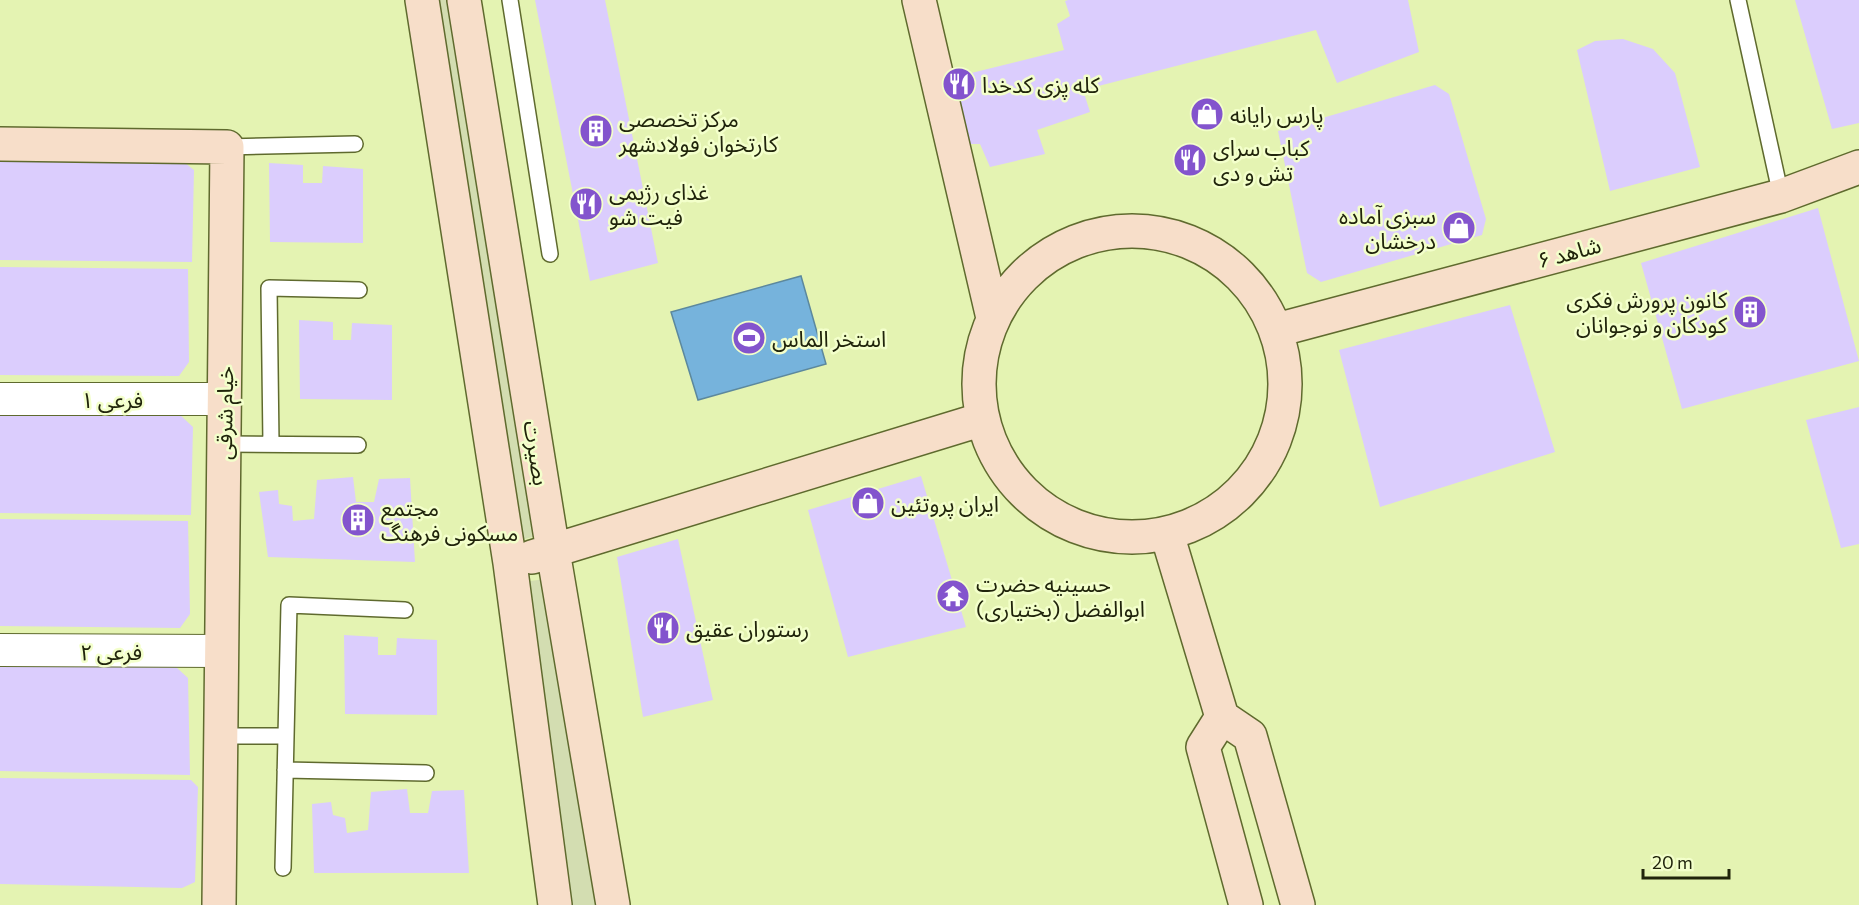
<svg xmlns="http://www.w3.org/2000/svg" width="1859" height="905" font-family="Commissioner,'Noto Sans Arabic',sans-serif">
  <rect width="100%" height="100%" fill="#e4f3b2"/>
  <!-- green -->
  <path fill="#d3ddb1" d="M432 0H452L541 535 516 541Z
    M546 579 601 905H570L522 582Z"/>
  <!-- water -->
  <path fill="#76b3dc" stroke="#5c889d" stroke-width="1.5" d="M801 276 826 364 698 400 671 312Z"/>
  <!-- building -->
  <path fill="#dbcdfd" d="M535 0H605L658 263 590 281Z
    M1068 0H1408L1419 52 1337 83 1316 30 1083 90 1090 112 1037 130 1045 154 990 167 980 144H962L951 78 1064 50 1057 24 1070 16 1065 1Z
    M1795 0H1859V123L1832 129Z
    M1623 39 1653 49 1675 73 1700 167 1610 191 1577 50 1595 41Z
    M1435 85 1449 94 1486 219 1482 235 1321 282 1307 273 1278 131Z
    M0 161 185 163 194 170 192 262 0 260Z
    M269 163 303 165V183H322L323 166 363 169V243L270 242Z
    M1818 208 1859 361 1682 409 1641 263Z
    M0 267 188 269 189 362 179 376 0 375Z
    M1510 305 1555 452 1380 507 1339 350Z
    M299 320 333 322V340H351L352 323 392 325V400L300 399Z
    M1859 407V544L1841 548 1806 420Z
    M178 413 193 427 191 515 0 513V414Z
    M921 476 966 627 848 657 808 510Z
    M353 477 356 502H374L379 479 410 478 415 562 268 557 259 492 278 490 279 504 292 506 293 521 314 519 317 480Z
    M0 519 188 521 190 614 180 628 0 626Z
    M678 539 713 700 643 717 617 557Z
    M344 635 378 637V655H396L397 638 437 640V715L345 714Z
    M0 667H176L188 678 190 775 0 771Z
    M0 778 191 780 198 787 195 882 182 888 0 884Z
    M407 789 410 813H428L432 791 464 790 469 873H314L312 804 331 802 333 815 345 818 347 833 368 830 371 792Z"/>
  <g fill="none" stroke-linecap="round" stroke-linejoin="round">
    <defs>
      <path id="lane" d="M510 0 550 254
        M1738 0 1781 196
        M227 147 355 144
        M224 444 358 445
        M271 444 269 288 359 290
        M220 736H286
        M285 770 426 773
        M283 868 289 605 405 610"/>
      <path id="street" d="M0 399H224
        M0 650 222 651"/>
      <path id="secondary" d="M422 0 510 563 555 905
        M464 0 553 551 613 905
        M919 0 993 318
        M0 144 227 147 219 905
        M979 384a153 153 0 1 1 306 0a153 153 0 1 1-306 0Z
        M1277 330 1781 196 1859 167
        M1167 534 1222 717 1250 736 1298 905
        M532 557 983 419
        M1222 717 1203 747 1246 905"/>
    </defs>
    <!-- lane casing -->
    <use href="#lane" stroke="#5f6a2e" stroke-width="18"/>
    <!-- street casing -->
    <use href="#street" stroke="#5f6a2e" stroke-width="34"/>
    <!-- secondary casing -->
    <use href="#secondary" stroke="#5f6a2e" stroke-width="36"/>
    <!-- lane -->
    <use href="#lane" stroke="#fff" stroke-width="15"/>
    <!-- street -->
    <use href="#street" stroke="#fff" stroke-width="32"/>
    <!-- secondary -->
    <use href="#secondary" stroke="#f7dec9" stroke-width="33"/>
  </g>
  <!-- icons -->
  <defs>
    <symbol id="restaurant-disc" viewBox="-11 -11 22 22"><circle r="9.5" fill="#8354cd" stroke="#f3ffcb"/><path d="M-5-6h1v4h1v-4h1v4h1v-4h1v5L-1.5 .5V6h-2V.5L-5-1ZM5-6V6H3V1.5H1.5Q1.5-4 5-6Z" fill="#fff"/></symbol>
    <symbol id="shop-disc" viewBox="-11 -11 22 22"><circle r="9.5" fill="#8354cd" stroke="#f3ffcb"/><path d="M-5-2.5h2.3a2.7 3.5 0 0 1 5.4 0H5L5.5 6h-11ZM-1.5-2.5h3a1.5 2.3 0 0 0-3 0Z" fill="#fff"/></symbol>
    <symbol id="building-disc" viewBox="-11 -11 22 22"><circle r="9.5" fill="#8354cd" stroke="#f3ffcb"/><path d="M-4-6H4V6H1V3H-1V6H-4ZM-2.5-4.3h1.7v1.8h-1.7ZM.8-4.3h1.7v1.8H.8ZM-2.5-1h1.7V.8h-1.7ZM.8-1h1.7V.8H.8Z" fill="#fff"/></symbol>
    <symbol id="stadium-disc" viewBox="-11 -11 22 22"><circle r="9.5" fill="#8354cd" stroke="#f3ffcb"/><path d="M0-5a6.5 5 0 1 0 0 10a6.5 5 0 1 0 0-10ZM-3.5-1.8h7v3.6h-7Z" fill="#fff"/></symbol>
    <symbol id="temple-disc" viewBox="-11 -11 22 22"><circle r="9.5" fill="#8354cd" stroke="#f3ffcb"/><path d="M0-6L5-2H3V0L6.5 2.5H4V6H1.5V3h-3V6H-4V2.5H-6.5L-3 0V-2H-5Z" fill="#fff"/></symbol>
  </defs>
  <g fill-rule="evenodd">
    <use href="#restaurant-disc" x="940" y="65" width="38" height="38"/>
    <use href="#shop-disc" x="1188" y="95" width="38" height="38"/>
    <use href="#building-disc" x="577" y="112" width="38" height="38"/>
    <use href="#restaurant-disc" x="1171" y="141" width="38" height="38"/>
    <use href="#restaurant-disc" x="567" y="185" width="38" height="38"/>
    <use href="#shop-disc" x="1440" y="209" width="38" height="38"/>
    <use href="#building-disc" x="1731" y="293" width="38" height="38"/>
    <use href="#stadium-disc" x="730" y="319" width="38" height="38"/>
    <use href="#shop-disc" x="849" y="484" width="38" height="38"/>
    <use href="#building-disc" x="339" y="501" width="38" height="38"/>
    <use href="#temple-disc" x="934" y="577" width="38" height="38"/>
    <use href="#restaurant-disc" x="644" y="609" width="38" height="38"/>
  </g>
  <g text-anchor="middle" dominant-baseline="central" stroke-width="5" stroke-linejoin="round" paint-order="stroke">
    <!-- poi labels -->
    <g font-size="22" fill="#20240b" stroke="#f3ffcb" text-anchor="start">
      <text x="982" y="84">کله پزی کدخدا</text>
      <text x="1230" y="114">پارس رایانه</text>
      <text x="619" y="118">مرکز تخصصی<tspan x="619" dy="25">کارتخوان فولادشهر</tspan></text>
      <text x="1213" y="147">کباب سرای<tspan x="1213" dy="25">تش و دی</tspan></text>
      <text x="609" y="191">غذای رژیمی<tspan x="609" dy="25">فیت شو</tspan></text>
      <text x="1436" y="215" text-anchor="end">سبزی آماده<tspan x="1436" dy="25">درخشان</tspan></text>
      <text x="1727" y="299" text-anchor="end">کانون پرورش فکری<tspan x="1727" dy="25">کودکان و نوجوانان</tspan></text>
      <text x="772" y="338">استخر الماس</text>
      <text x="891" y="503">ایران پروتئین</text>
      <text x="381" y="507">مجتمع<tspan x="381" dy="25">مسکونی فرهنگ</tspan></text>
      <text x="976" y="583">حسینیه حضرت<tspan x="976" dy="25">ابوالفضل (بختیاری)</tspan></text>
      <text x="686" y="628">رستوران عقیق</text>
    </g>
    <!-- street labels -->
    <g font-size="22" fill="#20240b" stroke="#f3ffcb">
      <text transform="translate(1569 252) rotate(-15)">شاهد ۶</text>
      <text x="112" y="399">فرعی ۱</text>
      <text transform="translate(224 413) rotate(-89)">خیام شرقی</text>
      <text transform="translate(537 453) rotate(81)">بصیرت</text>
      <text x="111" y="651">فرعی ۲</text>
    </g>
  </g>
  <!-- scale -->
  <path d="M1643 869v9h86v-9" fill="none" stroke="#20240b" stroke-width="3"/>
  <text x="1652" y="869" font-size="18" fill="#20240b" stroke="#f3ffcb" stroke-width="4.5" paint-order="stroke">20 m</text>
</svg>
